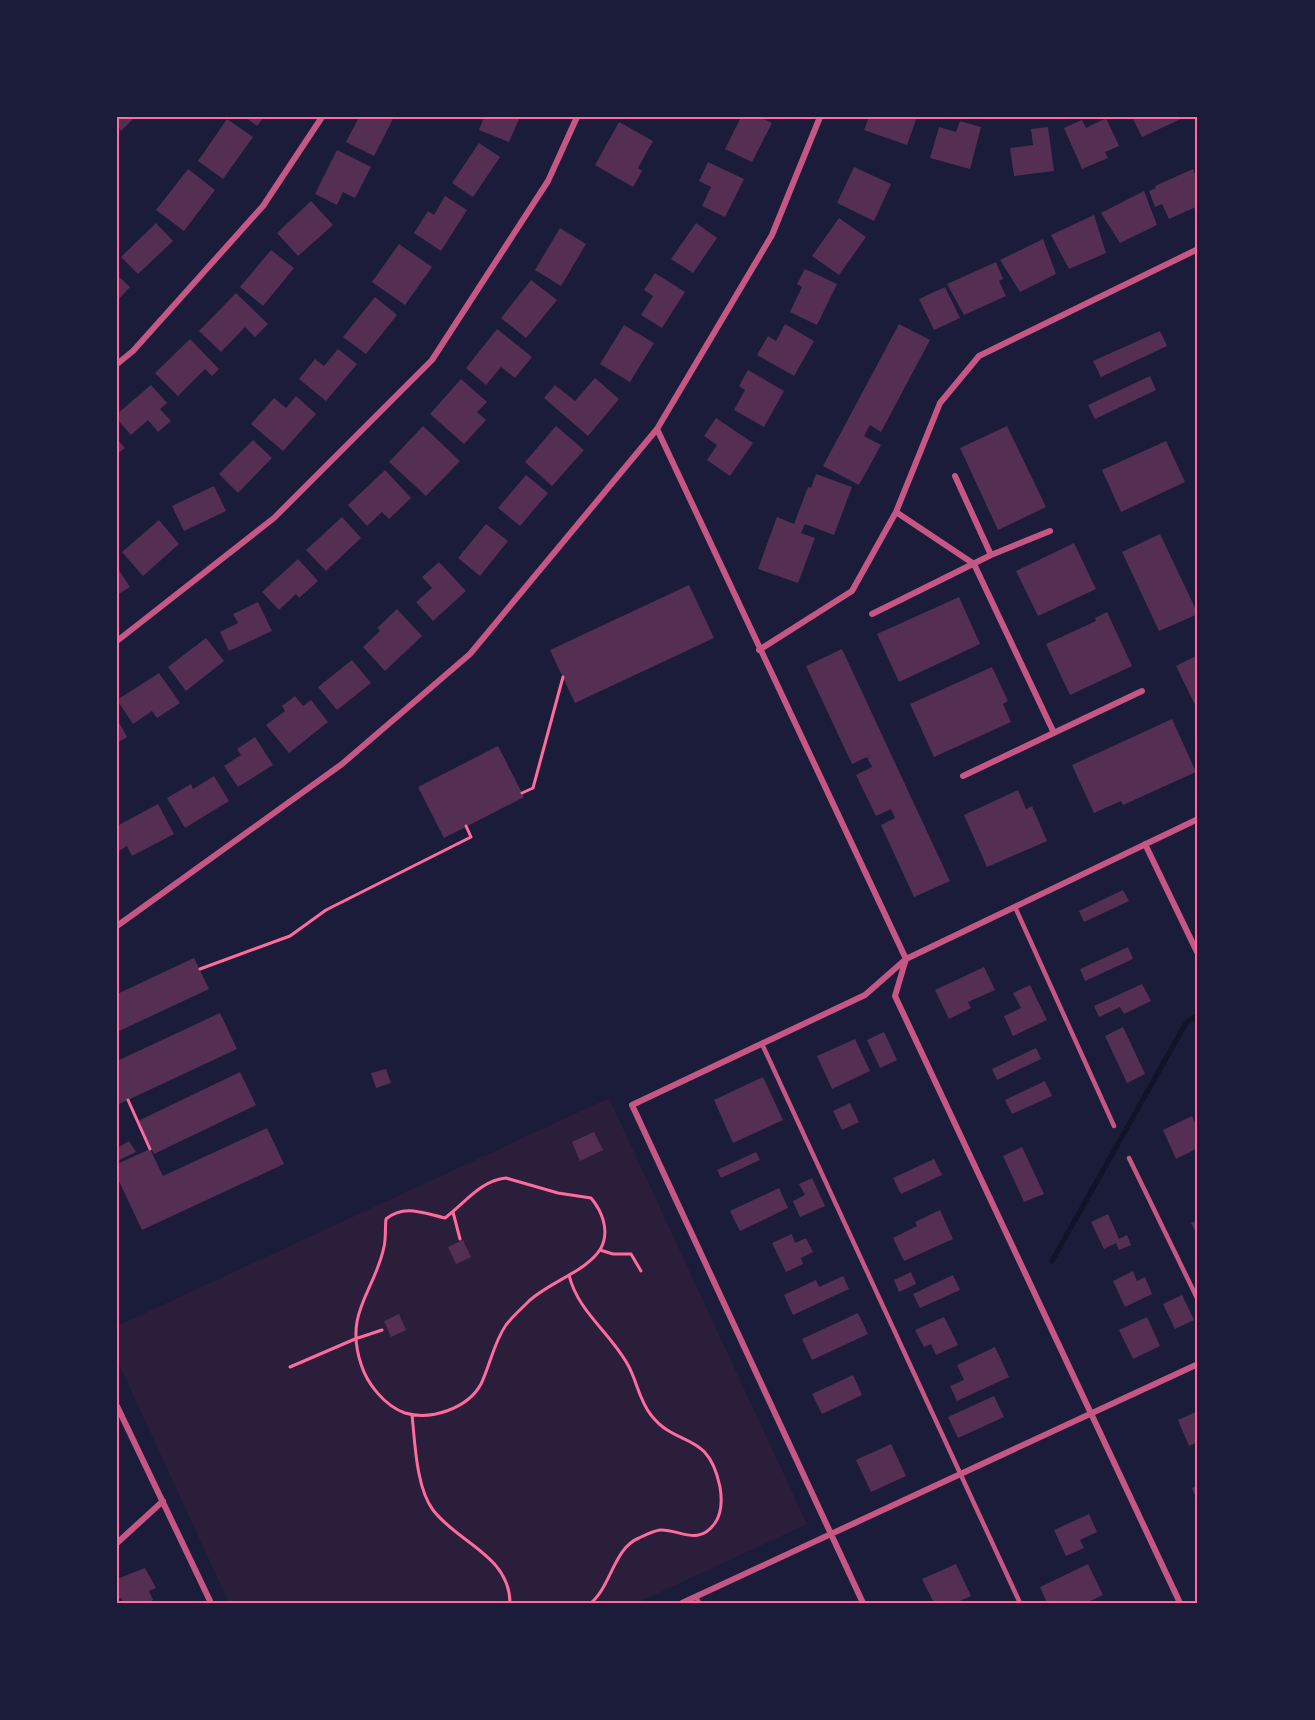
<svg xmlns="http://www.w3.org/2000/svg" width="1315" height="1720" font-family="Signika,sans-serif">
  <rect width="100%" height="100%" fill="#1b1b3a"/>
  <!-- green -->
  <path fill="#2a1e3b" d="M609 1098 807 1524 637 1603H229L117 1360V1326Z"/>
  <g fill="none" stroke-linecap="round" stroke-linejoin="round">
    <!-- stream -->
    <path stroke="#12122b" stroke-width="5" d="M1052 1261 1186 1023 1198 1015"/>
  </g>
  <!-- building -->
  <path fill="#542f53" d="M117 117H135L121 131 117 126Z
    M245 117H264L257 126Z
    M359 117H394L374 156 346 142Z
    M484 117H520L509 142 479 130Z
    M741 117H760L772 123 752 162 725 149Z
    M869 117H917L907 145 864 130Z
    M1132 117H1185L1142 137Z
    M1106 118 1119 146 1105 152 1108 158 1082 169 1064 128 1082 120 1086 128Z
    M227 119 253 137 223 179 198 161Z
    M960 121 981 127 970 169 930 158 939 127 956 132Z
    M619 122 653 141 638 168 642 171 633 187 595 165Z
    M1048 127 1054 171 1014 176 1010 148 1033 145 1031 129Z
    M479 143 500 157 473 197 452 183Z
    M337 150 371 167 355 198 343 192 337 205 315 194Z
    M708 162 744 179 725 217 702 206 711 187 699 181Z
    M854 167 891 184 874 221 837 203Z
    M188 169 215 190 184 231 156 210Z
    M1193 169 1198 181V206L1169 219 1162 204 1155 207 1149 191 1156 188 1155 186Z
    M1144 191 1157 225 1120 243 1101 213Z
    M445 196 467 210 441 251 414 233 428 211 434 215Z
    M311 201 333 225 298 256 277 233Z
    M1094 215 1106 253 1069 269 1051 235Z
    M839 218 866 237 839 275 812 256Z
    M156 223 173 241 138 274 121 257Z
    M696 223 717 238 693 273 671 259Z
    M560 228 586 244 561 286 535 270Z
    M1043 239 1056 274 1020 292 1000 260Z
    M399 244 432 267 405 305 372 282Z
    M271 250 294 268 263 306 240 287Z
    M996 262 1003 279 999 281 1006 296 964 315 947 284Z
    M805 269 837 284 817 325 790 312 802 287 797 284Z
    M655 273 685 292 662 328 641 315 653 296 644 290Z
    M117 275 130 287 117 301Z
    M531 280 557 300 526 338 501 318Z
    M945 287 960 318 934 330 919 299Z
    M236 293 268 324 255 337 245 327 221 352 199 331Z
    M375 297 397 315 366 354 343 337Z
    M785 324 814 341 794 376 757 355 768 336 776 341Z
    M899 324 930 340 881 432 870 425 864 436 881 445 859 485 823 466Z
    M624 325 654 343 630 382 600 364Z
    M497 329 532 357 515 378 501 367 486 385 466 368Z
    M1160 331 1167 346 1101 377 1093 361Z
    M190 339 219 369 212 376 205 369 178 396 155 373Z
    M338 349 357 364 326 401 299 379 315 359 324 366Z
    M748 370 784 391 764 427 734 410 745 390 739 386Z
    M1150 376 1156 390 1095 419 1088 405Z
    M595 378 619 399 588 436 544 398 555 385 575 401Z
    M461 379 487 402 477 412 486 420 464 444 430 414Z
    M151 385 167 403 160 409 171 421 158 432 148 420 131 435 117 419V414Z
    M296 396 316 414 283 451 251 424 274 398 286 408Z
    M716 418 753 443 730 476 707 460 717 445 704 436Z
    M423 426 460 461 426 496 389 462Z
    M556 426 584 450 552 486 525 462Z
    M1007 426 1046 507 998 530 960 448Z
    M117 439 125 448 117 454Z
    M253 440 272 458 238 493 219 474Z
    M1166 441 1185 482 1121 512 1102 470Z
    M385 470 411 498 389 519 382 512 367 526 348 505Z
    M816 474 852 487 834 535 805 524 801 533 815 538 798 583 758 569 777 517 794 524 808 487 811 488Z
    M526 475 548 493 520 526 498 508Z
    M214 486 226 511 184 531 172 506Z
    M342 517 361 538 326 571 306 550Z
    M159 520 179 544 143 576 122 552Z
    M486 524 508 541 480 576 458 558Z
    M1160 534 1198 614 1159 631 1122 552Z
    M1074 543 1096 589 1038 616 1016 571Z
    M298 559 318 581 299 598 296 594 279 610 262 592Z
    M439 562 466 591 433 621 416 602 432 588 422 577Z
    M117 567 130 587 117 595Z
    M689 585 714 638 575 703 550 650Z
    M959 597 980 644 899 682 877 634Z
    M258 602 272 631 229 651 220 632 238 623 233 614Z
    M397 609 422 636 385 671 363 647 380 631 377 628Z
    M1107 612 1132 666 1070 695 1046 644 1096 621 1095 618Z
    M206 638 224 661 186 691 168 667Z
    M842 649 950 881 914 897 881 825 895 818 891 809 876 816 856 775 872 767 867 757 852 764 806 666Z
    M1198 655V706L1196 707 1176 666Z
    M352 660 371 683 337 710 318 687Z
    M992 667 1008 701 1003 704 1011 722 934 757 910 704Z
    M159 673 180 703 157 718 152 711 133 724 117 700Z
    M295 696 303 706 311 700 328 722 289 753 266 725 285 711 282 706Z
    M117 719 127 737 117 743Z
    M1172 719 1196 772 1123 805 1121 801 1094 813 1072 765Z
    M255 737 273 765 238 787 224 766 241 755 237 749Z
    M498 746 524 797 444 838 418 787Z
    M214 776 229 801 185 828 167 798 191 784 193 789Z
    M1018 790 1026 809 1032 806 1047 841 987 867 964 815Z
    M158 804 174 834 132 856 127 846 117 852V826Z
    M1123 890 1129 901 1084 922 1079 911Z
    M1128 947 1133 959 1085 981 1080 969Z
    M194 958 209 989 117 1032V994Z
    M984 967 995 990 968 1002 971 1008 949 1019 935 990Z
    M1142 984 1151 1001 1124 1014 1120 1007 1099 1017 1094 1006Z
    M1030 985 1047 1020 1013 1036 1004 1016 1021 1008 1013 993Z
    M220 1013 237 1049 117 1105V1061Z
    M1123 1027 1145 1074 1127 1083 1105 1036Z
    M884 1032 897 1060 880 1068 867 1040Z
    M855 1039 870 1071 832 1089 817 1056Z
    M1036 1048 1041 1059 997 1080 992 1069Z
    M386 1069 391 1083 376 1088 371 1073Z
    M240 1072 256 1105 154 1154 138 1121Z
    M763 1077 783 1120 733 1143 714 1100Z
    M1045 1081 1052 1096 1012 1114 1005 1100Z
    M850 1103 859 1122 842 1130 833 1111Z
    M1192 1116 1198 1130V1148L1176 1159 1163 1130Z
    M267 1128 284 1164 142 1230 117 1177V1164L150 1149 163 1176Z
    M594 1132 603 1150 580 1161 572 1142Z
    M129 1141 136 1152 117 1161V1148Z
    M1022 1147 1044 1194 1024 1202 1003 1156Z
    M756 1152 760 1160 721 1178 717 1170Z
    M934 1159 942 1175 901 1194 893 1178Z
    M812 1178 825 1206 800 1217 793 1201 805 1195 799 1184Z
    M779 1188 788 1208 740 1231 730 1211Z
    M940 1210 953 1239 904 1261 893 1238 917 1226 915 1222Z
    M1108 1214 1119 1239 1127 1235 1131 1245 1119 1250 1116 1243 1104 1249 1091 1222Z
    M1198 1220V1232L1196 1233 1191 1223Z
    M792 1234 795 1243 806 1238 813 1252 801 1258 803 1264 786 1272 772 1243Z
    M463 1240 471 1257 456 1264 448 1247Z
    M1133 1271 1137 1281 1145 1277 1152 1294 1125 1307 1113 1281Z
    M911 1272 916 1284 899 1292 894 1280Z
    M953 1275 960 1290 920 1308 913 1294Z
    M843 1276 849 1289 793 1315 784 1295 816 1280 819 1287Z
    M1182 1295 1194 1320 1175 1329 1163 1304Z
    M858 1313 868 1334 812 1360 802 1339Z
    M399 1314 406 1330 391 1337 384 1321Z
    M944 1317 958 1345 936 1355 931 1344 924 1347 915 1330Z
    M1147 1317 1160 1346 1133 1359 1119 1330Z
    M995 1347 1009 1377 957 1401 950 1386 964 1380 957 1365Z
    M853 1375 862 1395 822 1414 812 1394Z
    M994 1396 1004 1417 958 1438 948 1417Z
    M1198 1411V1442L1189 1446 1178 1420Z
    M891 1444 906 1476 871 1492 856 1460Z
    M1198 1485V1497L1196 1498 1192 1488Z
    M1089 1514 1097 1532 1080 1540 1084 1548 1066 1556 1054 1530Z
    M956 1564 971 1596 955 1603H934L922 1579Z
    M1088 1564 1103 1595 1086 1603H1047L1040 1587Z
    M145 1568 156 1588 149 1591 153 1600 148 1603H123L121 1598 117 1600V1579Z"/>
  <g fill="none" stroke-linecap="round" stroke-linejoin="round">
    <!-- path -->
    <path stroke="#ff6b9d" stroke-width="3" d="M522 793 533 788 563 677
      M200 969 290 936 326 910 471 837 466 826
      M128 1100 150 1149
      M506 1178 558 1193 591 1198C602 1211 610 1231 601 1248 588 1271 547 1283 528 1302 521 1309 512 1317 506 1325 494 1342 490 1365 481 1384 468 1408 431 1421 405 1413 385 1406 367 1384 361 1364 344 1312 374 1293 384 1247 386 1238 385 1228 386 1219 404 1204 423 1213 445 1218 464 1204 481 1180 506 1178Z
      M453 1212 460 1239
      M600 1250 613 1254H631L641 1271
      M569 1275C578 1312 610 1332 628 1365 637 1381 639 1400 651 1415 677 1449 708 1429 720 1487 722 1499 722 1513 715 1523 698 1547 680 1529 660 1530 653 1531 645 1535 639 1538 614 1548 611 1586 591 1603
      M290 1367 355 1339 382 1330
      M412 1415C415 1442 416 1487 433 1510 458 1543 510 1556 510 1603"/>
    <!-- service -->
    <path stroke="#c65784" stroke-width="4.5" d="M1015 907 1114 1126
      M762 1044 1020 1603
      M1129 1158 1198 1300
      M696 1597 699 1603"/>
    <!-- minor -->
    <path stroke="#c65784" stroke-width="6" d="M117 364 133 351 263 206 322 117
      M657 429 906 959 895 996 1180 1603
      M955 476 991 555
      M896 512 974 564 1054 733
      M872 614 991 555 1050 531
      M117 641 274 518 432 360 548 181 577 117
      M759 650 852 591 896 512 940 403 979 356 1198 249
      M963 776 1142 691
      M1145 844 1198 954
      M117 926 342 764 470 654 657 429 772 235 820 117
      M117 1406 211 1603
      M117 1543 163 1501
      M682 1603 1198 1364
      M863 1603 632 1105 865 995 906 959 1198 819"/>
  </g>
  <!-- border -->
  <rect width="1315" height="1720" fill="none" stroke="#1b1b3a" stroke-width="237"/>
  <rect x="118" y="118" width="1078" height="1484" fill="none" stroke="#ff6b9d" stroke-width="2"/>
</svg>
